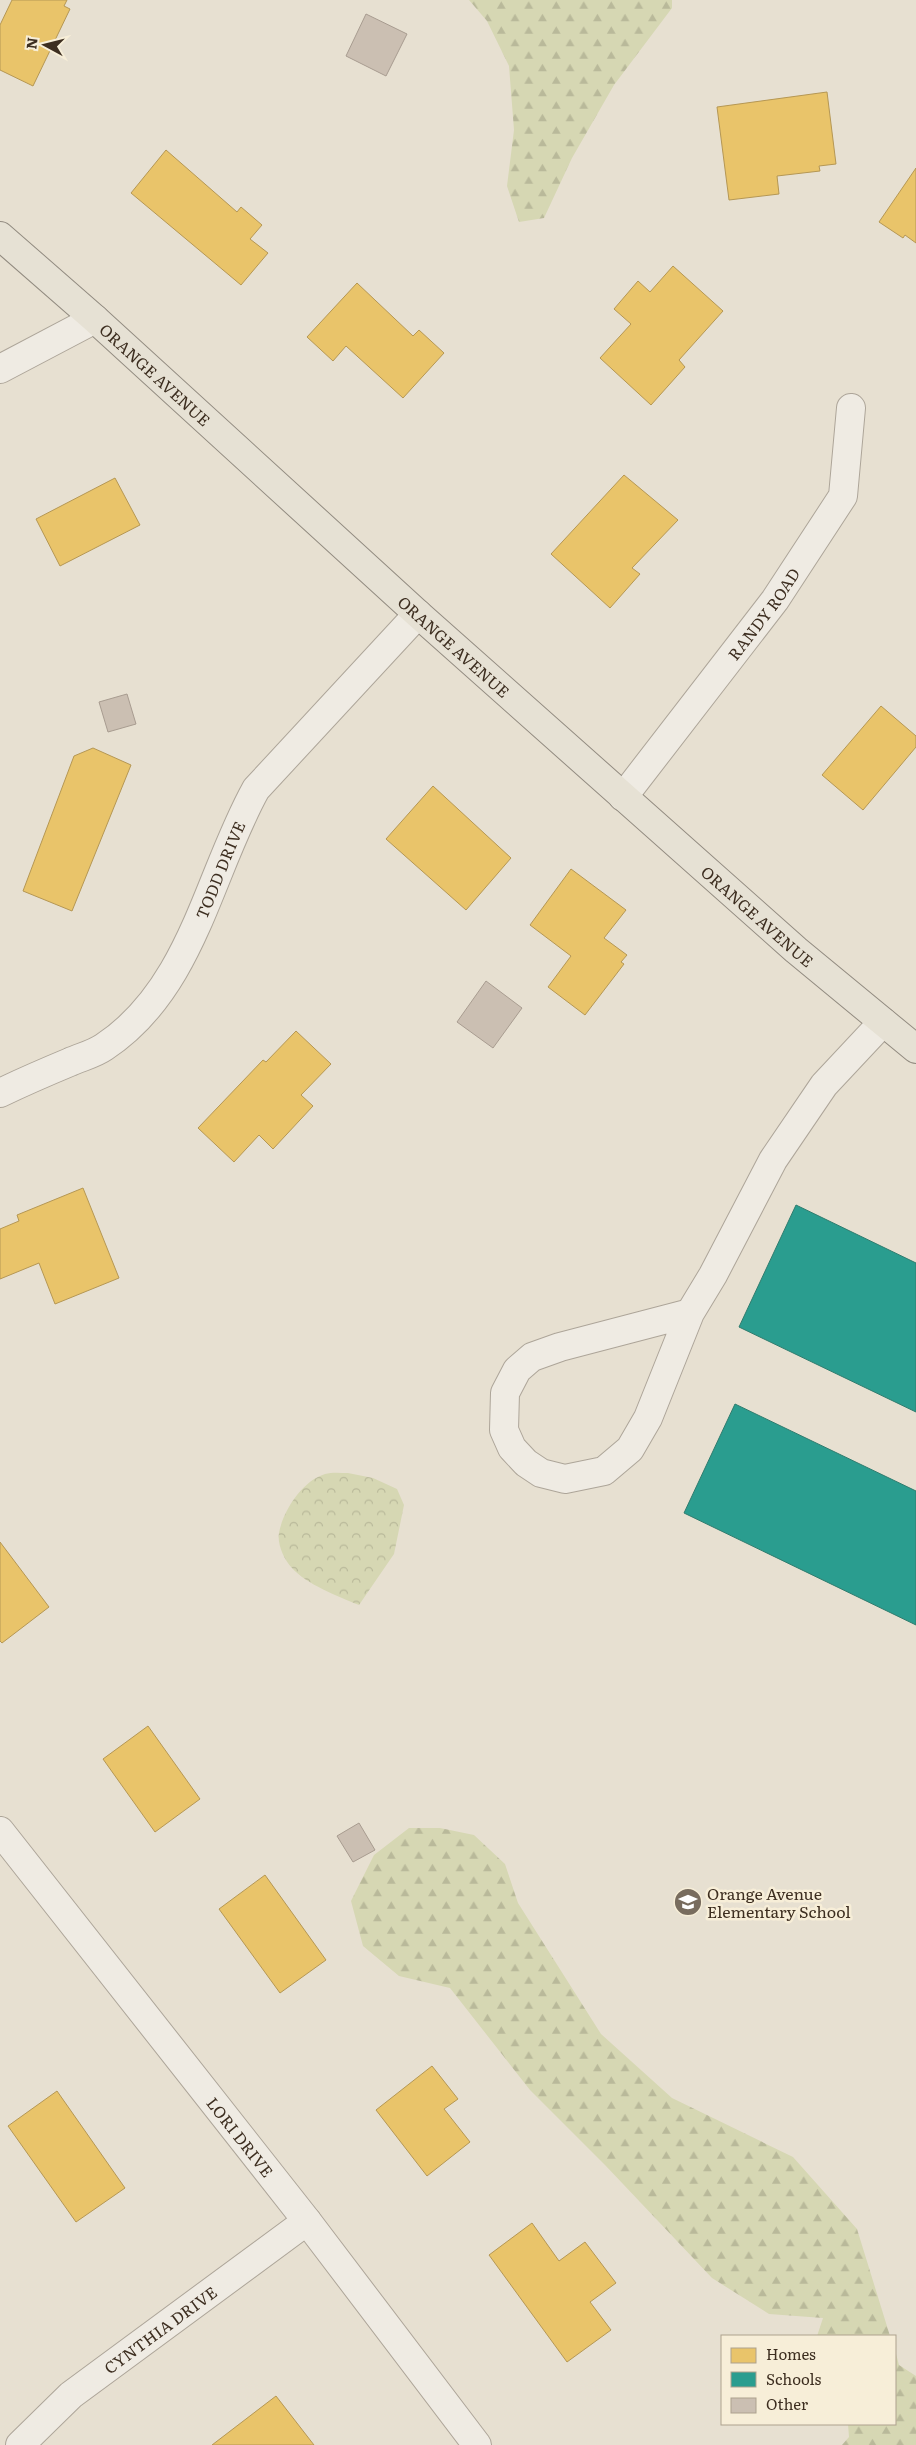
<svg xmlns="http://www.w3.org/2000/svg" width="916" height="2445" font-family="Literata,serif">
  <defs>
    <pattern id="forest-firs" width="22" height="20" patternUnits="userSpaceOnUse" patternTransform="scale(1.25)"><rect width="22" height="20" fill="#d6d7b3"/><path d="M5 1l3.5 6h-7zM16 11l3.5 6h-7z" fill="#b9b99a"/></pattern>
    <pattern id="park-crowns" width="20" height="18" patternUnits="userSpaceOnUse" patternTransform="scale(1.25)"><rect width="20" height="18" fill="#d6d7b3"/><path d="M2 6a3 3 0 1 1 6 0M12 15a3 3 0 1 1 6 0" fill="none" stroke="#b9b99a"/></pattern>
  </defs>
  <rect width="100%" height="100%" fill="#e7e0d1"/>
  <!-- forest -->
  <path fill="url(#forest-firs)" d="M469 0H672V8L614 85 572 158 544 218 519 222 507 186 514 130 509 66 487 21Z
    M409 1828H440L474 1835 505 1864 518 1903 601 2034 672 2098 793 2157 857 2229 890 2336H817L823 2318 769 2314 712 2278 605 2165 530 2090 450 1988 399 1976 363 1946 351 1901 374 1855Z
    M895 2350 899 2365 916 2376V2445H842L849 2437 848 2424H895Z"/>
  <!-- park -->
  <path fill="url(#park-crowns)" d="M348 1473 373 1478 397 1489 404 1505 394 1554 359 1605C339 1597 306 1584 292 1568 284 1560 277 1544 279 1533 283 1511 302 1481 325 1474 332 1472 341 1473 348 1473Z"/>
  <!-- homes -->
  <path fill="#e9c46a" stroke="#b59754" d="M12 0H67L64 6 70 9 33 86 0 70V25Z
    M827 92 836 164 819 166 820 171 777 176 779 194 729 200 717 107Z
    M166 150 237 212 241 207 262 225 250 239 268 253 241 285 131 193Z
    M916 168V243L905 235 903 238 879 222Z
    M673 266 723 311 679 360 685 367 651 405 600 358 631 324 614 309 638 281 650 292Z
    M357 283 413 336 419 330 444 353 403 398 346 346 333 361 307 337Z
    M624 475 678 520 632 568 640 574 610 608 551 554Z
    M115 478 140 525 60 566 36 519Z
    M881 706 916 736V747L863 810 822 775Z
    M93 748 131 765 72 911 23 891 74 756Z
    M433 786 511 858 466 910 386 839Z
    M571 869 626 910 604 938 627 955 621 962 624 964 585 1015 548 987 571 956 530 925Z
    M296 1031 331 1064 301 1095 313 1106 273 1149 259 1135 234 1162 198 1128 263 1060 266 1062Z
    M83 1188 119 1278 55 1304 39 1263 0 1279V1229L19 1221 17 1215Z
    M0 1542 49 1607 2 1643 0 1641Z
    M148 1726 200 1799 155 1832 103 1759Z
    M265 1875 326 1960 280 1993 219 1909Z
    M432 2066 458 2099 444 2109 470 2142 427 2176 376 2110Z
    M57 2091 125 2188 76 2222 8 2126Z
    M532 2223 559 2261 585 2242 616 2283 590 2302 611 2330 567 2362 489 2255Z
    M276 2396 314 2445H212Z"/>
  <!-- schools -->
  <path fill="#2a9d8f" stroke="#307c6e" d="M796 1205 916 1263V1412L739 1327Z
    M735 1404 916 1491V1625L684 1513Z"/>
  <!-- building -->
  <path fill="#cbbfb2" stroke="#a89c90" d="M366 14 407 34 386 76 346 56Z
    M127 694 136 724 108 732 99 702Z
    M486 981 522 1008 493 1048 457 1022Z
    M359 1823 375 1850 353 1862 337 1836Z"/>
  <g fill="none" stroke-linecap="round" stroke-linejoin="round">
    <defs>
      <g id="minor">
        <path d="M0 369 95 319"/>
        <path id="s1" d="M623 797 775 600 843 496 851 408"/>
        <path id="s2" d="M0 1093C23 1082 46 1072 70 1062 81 1057 94 1054 104 1047 192 989 208 875 256 789L418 614"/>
        <path d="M690 1313 560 1347 532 1357 517 1370 505 1393 504 1430 512 1448 526 1463 541 1473 565 1479 604 1471 630 1449 648 1418 690 1313 713 1275 773 1160 824 1085 883 1022"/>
        <path id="s3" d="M0 1831 307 2221 477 2445"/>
        <path id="s4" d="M20 2445 71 2395 307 2221"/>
      </g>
      <g id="major">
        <path id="s5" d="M0 236 95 319 418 614 796 950 916 1049"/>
      </g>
    </defs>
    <!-- minor casing -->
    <use href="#minor" stroke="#ada599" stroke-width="30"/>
    <!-- major casing -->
    <use href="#major" stroke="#928b80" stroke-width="30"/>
    <!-- minor -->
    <use href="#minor" stroke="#efebe3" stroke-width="28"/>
    <!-- major -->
    <use href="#major" stroke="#e6e1d4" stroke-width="28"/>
  </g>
  <!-- icons -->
  <defs>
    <symbol id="school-disc" viewBox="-11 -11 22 22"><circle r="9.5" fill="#786c5e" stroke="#f7eed8"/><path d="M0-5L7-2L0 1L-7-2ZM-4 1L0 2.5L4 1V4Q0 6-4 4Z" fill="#fff"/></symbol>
  </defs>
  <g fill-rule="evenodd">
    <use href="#school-disc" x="672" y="1886" width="32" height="32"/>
  </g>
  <g text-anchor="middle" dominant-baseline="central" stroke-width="5" stroke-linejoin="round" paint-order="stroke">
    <!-- street labels -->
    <g font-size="16" fill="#3d2e20" stroke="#f7eed8">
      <text stroke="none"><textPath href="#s5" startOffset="208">ORANGE AVENUE</textPath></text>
      <text stroke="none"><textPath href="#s1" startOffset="231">RANDY ROAD</textPath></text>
      <text stroke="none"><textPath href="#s5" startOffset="612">ORANGE AVENUE</textPath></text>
      <text stroke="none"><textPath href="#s2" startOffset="329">TODD DRIVE</textPath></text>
      <text stroke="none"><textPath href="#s5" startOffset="1018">ORANGE AVENUE</textPath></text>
      <text stroke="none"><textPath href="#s3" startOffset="389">LORI DRIVE</textPath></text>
      <text stroke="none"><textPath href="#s4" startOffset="182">CYNTHIA DRIVE</textPath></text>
    </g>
    <!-- poi labels -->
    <g font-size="16" fill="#3d2e20" stroke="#f7eed8" text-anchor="start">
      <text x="707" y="1893">Orange Avenue<tspan x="707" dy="18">Elementary School</tspan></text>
    </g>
  </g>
  <!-- legend -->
  <rect x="721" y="2335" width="175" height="90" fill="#f7eed8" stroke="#ada18e"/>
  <rect x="731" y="2348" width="25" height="15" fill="#e9c46a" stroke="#ada18e"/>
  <text x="766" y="2360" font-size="15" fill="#3d2e20">Homes</text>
  <rect x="731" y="2372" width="25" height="15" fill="#2a9d8f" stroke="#ada18e"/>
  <text x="766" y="2385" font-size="15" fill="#3d2e20">Schools</text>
  <rect x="731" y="2398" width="25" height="15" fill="#cbbfb2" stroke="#ada18e"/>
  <text x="766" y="2410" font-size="15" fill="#3d2e20">Other</text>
  <!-- north arrow -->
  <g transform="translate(45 45) rotate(277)" stroke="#f7eed8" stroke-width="4" paint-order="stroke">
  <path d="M0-4L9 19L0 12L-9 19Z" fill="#3d2e20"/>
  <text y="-8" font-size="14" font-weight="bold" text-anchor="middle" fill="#3d2e20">N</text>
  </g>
</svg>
